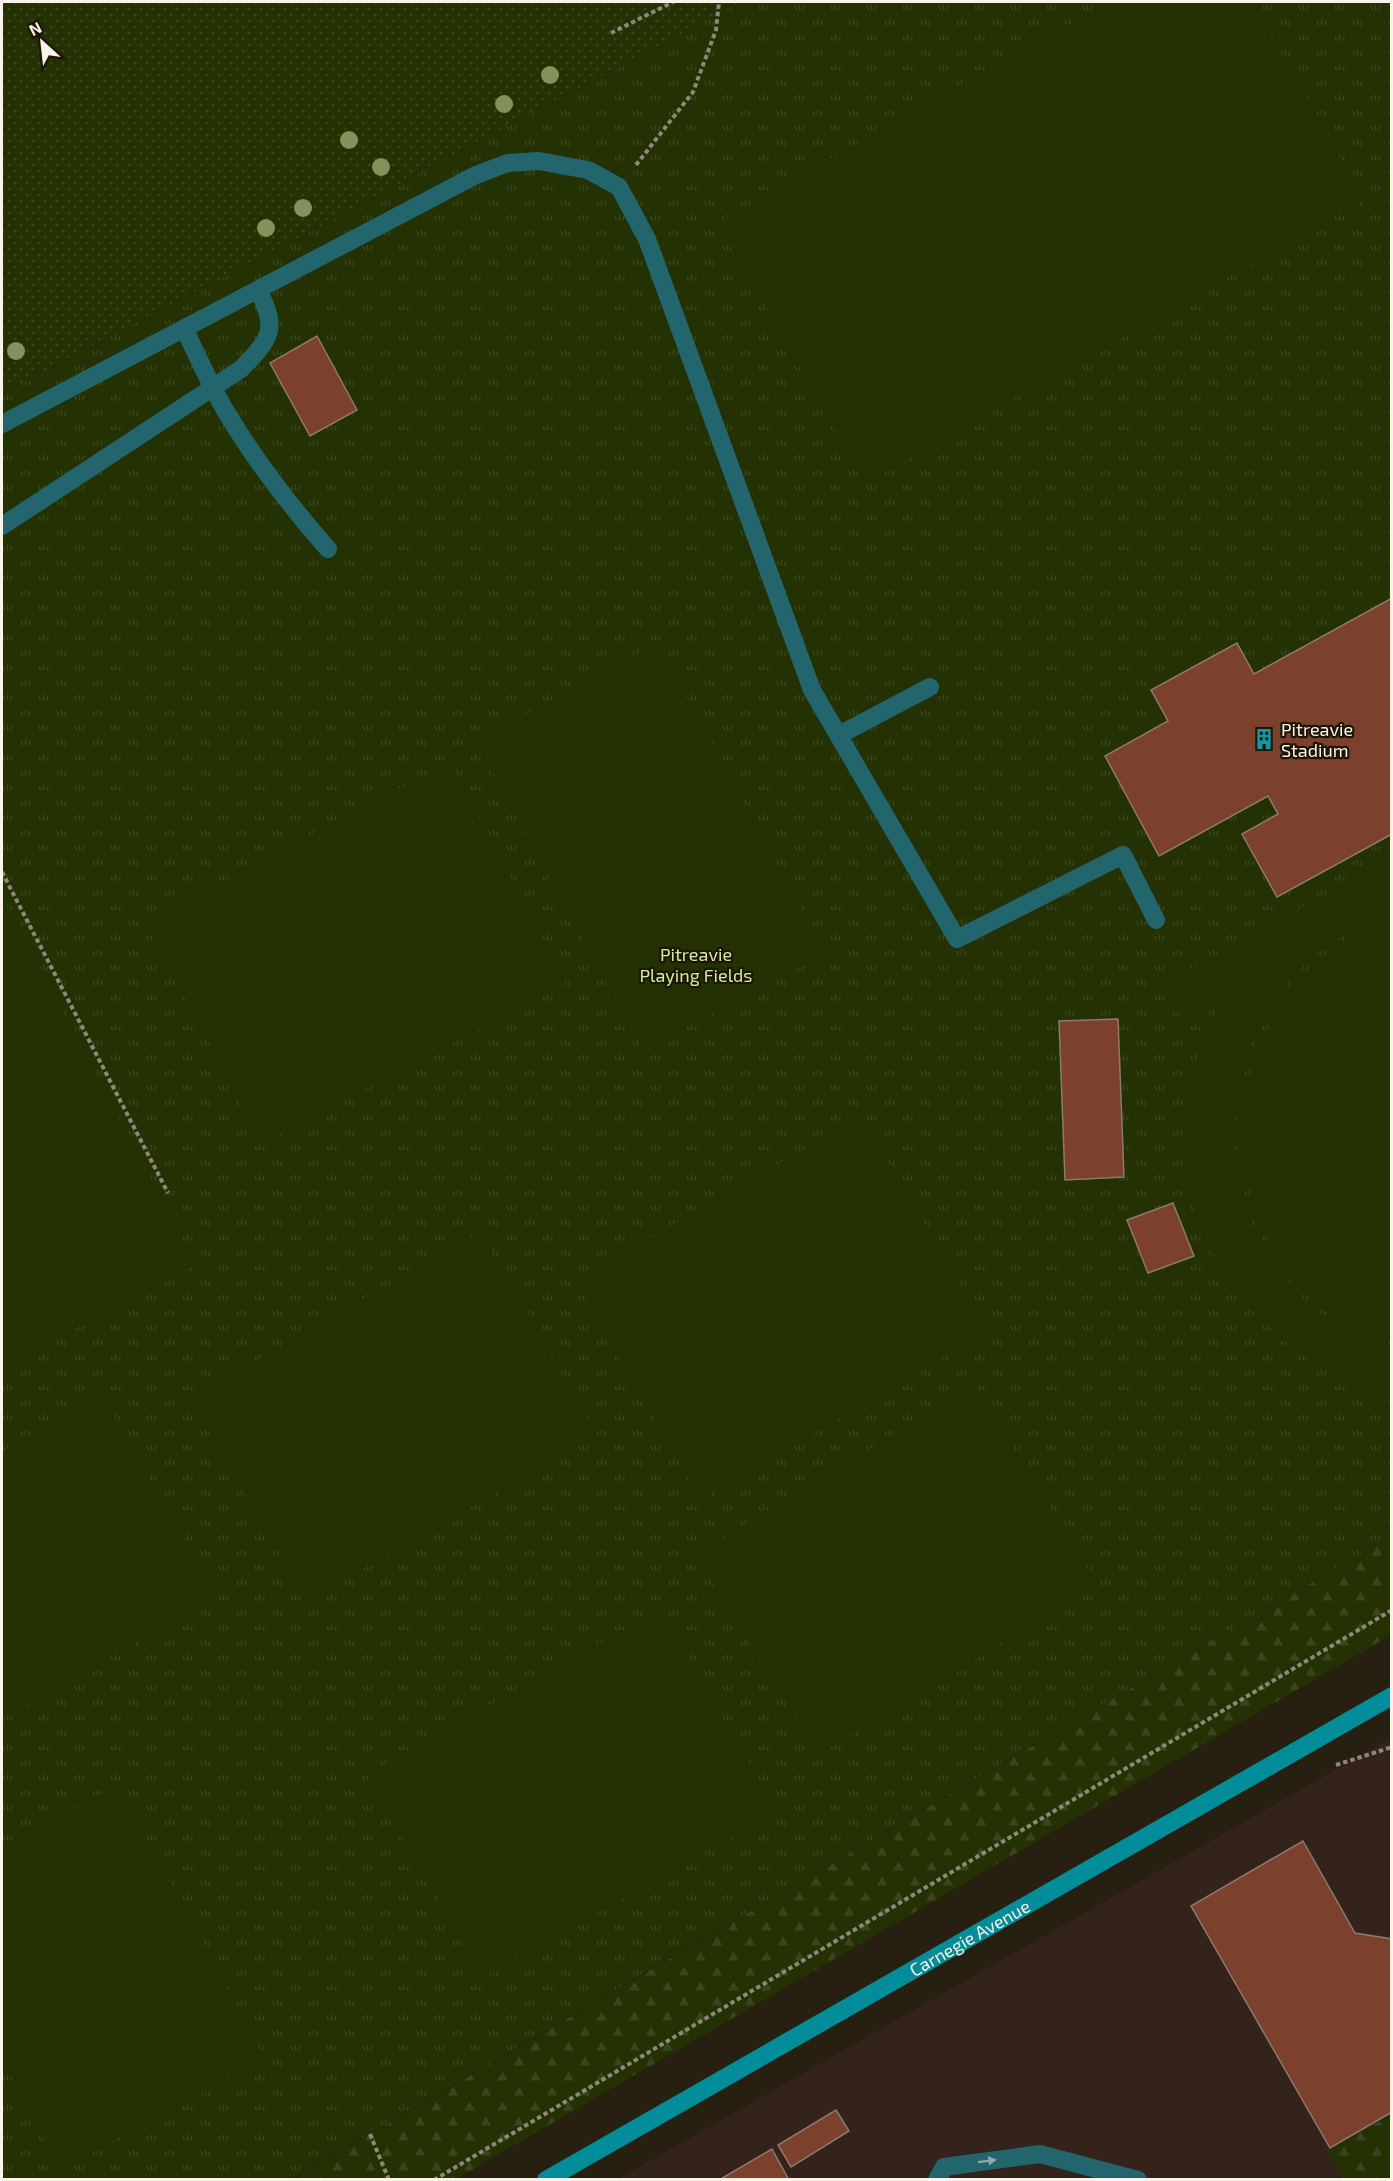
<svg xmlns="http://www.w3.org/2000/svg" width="1393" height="2181" font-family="'Exo 2',sans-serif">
  <defs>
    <pattern id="grass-dots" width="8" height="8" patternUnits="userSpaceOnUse" patternTransform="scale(1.5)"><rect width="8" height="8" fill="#233103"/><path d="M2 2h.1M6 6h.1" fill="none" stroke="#39451c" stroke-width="1.8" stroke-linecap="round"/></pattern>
    <pattern id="forest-firs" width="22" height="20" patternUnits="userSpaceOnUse" patternTransform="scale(1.5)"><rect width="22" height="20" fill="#233103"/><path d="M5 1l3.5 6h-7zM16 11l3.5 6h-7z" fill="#39451c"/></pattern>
    <pattern id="park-tufts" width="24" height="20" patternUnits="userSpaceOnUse" patternTransform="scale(1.5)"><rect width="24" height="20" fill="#233103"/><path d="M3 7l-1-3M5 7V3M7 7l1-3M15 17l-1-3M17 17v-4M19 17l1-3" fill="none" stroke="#39451c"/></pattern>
  </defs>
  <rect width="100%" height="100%" fill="#271f0f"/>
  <!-- commercial -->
  <path fill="#34231b" d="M1391 1738V2179H618Z"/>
  <!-- grass -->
  <path fill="url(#grass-dots)" d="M2 2H741L247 265 2 393Z"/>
  <!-- forest -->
  <path fill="url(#forest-firs)" d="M1391 1536V1635L456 2179 292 2180Z
    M1391 2115V2179H1344L1327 2151Z"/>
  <!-- park -->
  <path fill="url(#park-tufts)" d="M741 2H1391V1536L292 2179 2 2180V393L247 265Z"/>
  <!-- garden -->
  <path fill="#233103" d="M1108 2H1251L1364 200 866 483 718 223Z
    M658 643 825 953 643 1050 476 741Z
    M450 762 566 983 262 1143 145 922Z
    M1391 858V911C1371 922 1338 937 1320 951 1304 964 1286 983 1274 1001 1206 1103 1225 1248 1329 1319 1348 1332 1370 1339 1391 1346V1399C1371 1394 1351 1384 1333 1374 1247 1327 1181 1234 1185 1133 1187 1089 1200 1050 1216 1010L1204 1003 1179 1015 1162 985Z
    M2 896 196 1265 2 1367Z
    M1391 921V1337C1373 1331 1354 1324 1337 1314 1261 1269 1231 1168 1248 1086 1255 1057 1265 1026 1284 1003 1296 987 1311 968 1328 956 1348 943 1371 933 1391 921Z
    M861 1116 987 1332 701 1499 576 1282Z
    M480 1233 596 1436 306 1601 190 1398Z
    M975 1385 1097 1585 818 1755 696 1555Z
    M102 1395 217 1596 2 1719V1452Z
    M661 1609 776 1812 482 1978 367 1775Z
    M118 1785 265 2059 60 2169 2 2059V1847Z"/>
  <!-- building -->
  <path fill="#7b412c" stroke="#8e7871" stroke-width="1.5" d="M317 336 357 410 310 436 270 363Z
    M1392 598V834L1277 897 1242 834 1278 814 1268 796 1159 856 1105 756 1168 721 1151 690 1237 643 1254 674Z
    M1118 1019 1124 1177 1065 1180 1059 1021Z
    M1173 1203 1194 1256 1148 1273 1127 1220Z
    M1303 1841 1355 1933 1392 1939V2112L1330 2148 1191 1906Z
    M836 2110 849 2131 791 2167 778 2145Z
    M772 2149 789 2180H719Z"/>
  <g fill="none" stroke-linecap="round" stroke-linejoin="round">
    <!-- path -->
    <path stroke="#8e877a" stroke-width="4" stroke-dasharray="4.5 3" stroke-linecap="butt" d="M611 33 673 2
      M636 165 693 92 716 30 719 2
      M2 872 168 1193
      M1336 1765 1392 1747
      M370 2134 389 2180
      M434 2180 1392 1610"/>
    <!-- lane -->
    <path stroke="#23656d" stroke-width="18" d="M184 328C198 357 211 387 228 415 257 463 291 507 328 549
      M2 424 476 175 508 163 539 161 588 170 619 187 647 239 812 690 957 939 1123 855 1156 920
      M2 526 241 369C270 339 279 330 258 290
      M839 735 930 687
      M937 2180 944 2167 1040 2154 1138 2180"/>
    <!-- secondary -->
    <path stroke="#008c99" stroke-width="18" id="s1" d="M546 2180 1392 1696"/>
  </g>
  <!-- trees -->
  <g fill="#83915a">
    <circle cx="550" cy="75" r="9"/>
    <circle cx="504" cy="104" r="9"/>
    <circle cx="349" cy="140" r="9"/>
    <circle cx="381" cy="167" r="9"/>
    <circle cx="303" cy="208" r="9"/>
    <circle cx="266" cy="228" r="9"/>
    <circle cx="16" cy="351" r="9"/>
  </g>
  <!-- one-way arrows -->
  <defs><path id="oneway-solid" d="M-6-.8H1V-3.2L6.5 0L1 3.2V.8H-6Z" transform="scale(1.5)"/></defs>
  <use fill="#8eacab" href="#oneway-solid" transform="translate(987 2161) rotate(-7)"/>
  <!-- icons -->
  <defs>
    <symbol id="building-bare" viewBox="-9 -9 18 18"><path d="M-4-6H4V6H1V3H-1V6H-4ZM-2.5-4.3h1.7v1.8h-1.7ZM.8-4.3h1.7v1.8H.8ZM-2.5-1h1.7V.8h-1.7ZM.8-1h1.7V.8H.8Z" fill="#0f9aa8" stroke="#1e1506" stroke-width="2.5" paint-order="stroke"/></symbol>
  </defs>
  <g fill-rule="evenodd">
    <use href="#building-bare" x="1249" y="724" width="30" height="30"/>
  </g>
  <g text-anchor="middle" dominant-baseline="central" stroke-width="4.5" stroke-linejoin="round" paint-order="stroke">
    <!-- poi labels -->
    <g font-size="18" fill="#f9f3e9" stroke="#1e1506" text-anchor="start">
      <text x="1281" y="729">Pitreavie<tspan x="1281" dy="21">Stadium</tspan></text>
    </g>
    <!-- park labels -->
    <g font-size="18" fill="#cfef98" stroke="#1e1506">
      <text x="696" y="954">Pitreavie<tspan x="696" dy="21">Playing Fields</tspan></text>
    </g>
    <!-- street labels -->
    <g font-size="18" fill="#f9f3e9" stroke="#1e1506">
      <text stroke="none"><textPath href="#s1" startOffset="488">Carnegie Avenue</textPath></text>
    </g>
  </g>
  <!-- border -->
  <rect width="1393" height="2181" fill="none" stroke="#f9f3e9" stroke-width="6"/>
  <!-- north arrow -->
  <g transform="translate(42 42) rotate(333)" stroke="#1e1506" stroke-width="4.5" paint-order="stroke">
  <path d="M0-4.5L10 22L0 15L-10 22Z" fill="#f9f3e9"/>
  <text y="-9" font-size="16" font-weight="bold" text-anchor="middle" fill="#f9f3e9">N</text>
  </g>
</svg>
